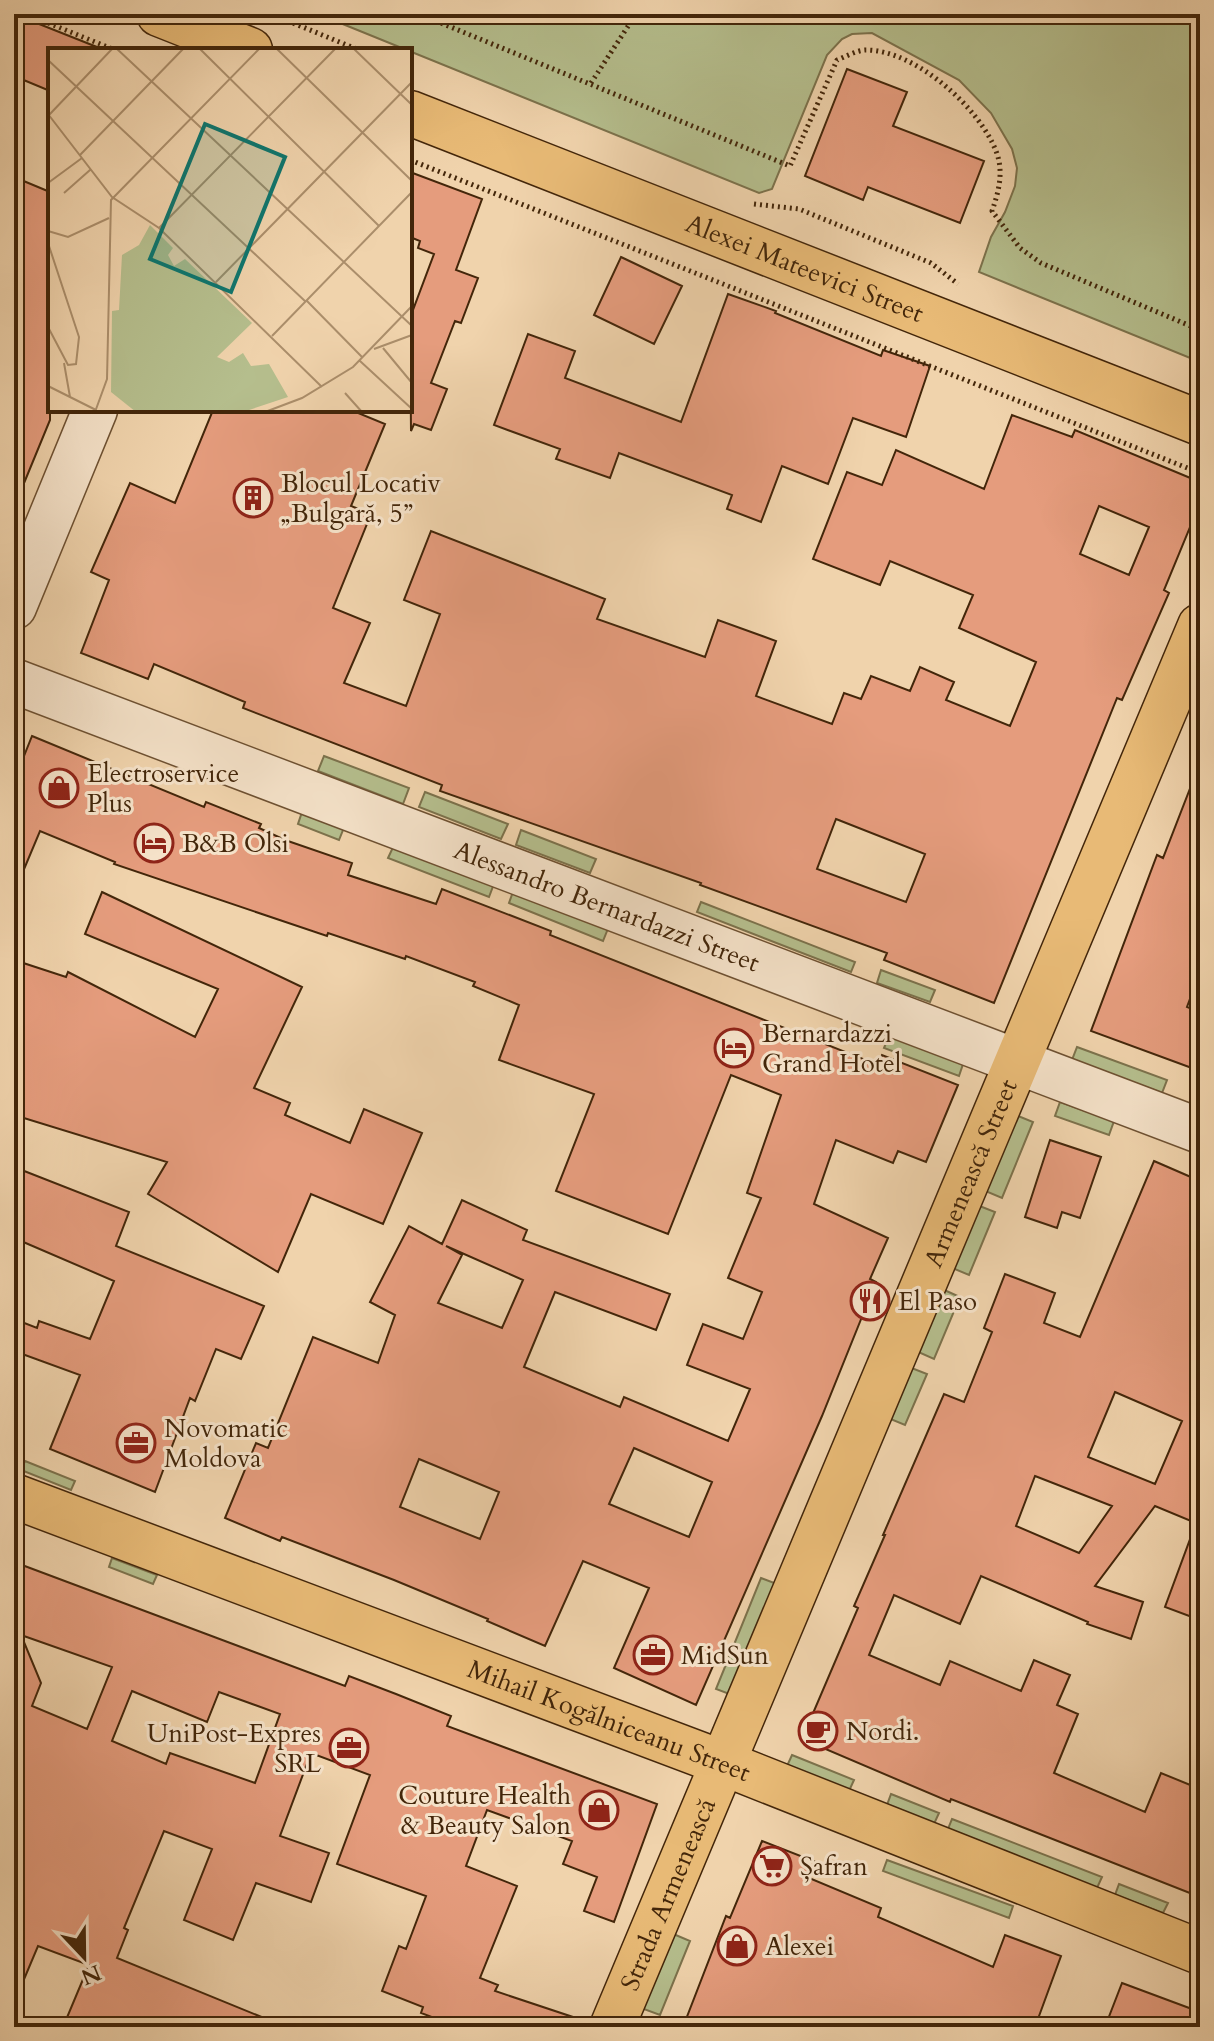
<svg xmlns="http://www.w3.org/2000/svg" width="1214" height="2041" font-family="Cardo,serif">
  <rect width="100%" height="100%" fill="#f0d3ac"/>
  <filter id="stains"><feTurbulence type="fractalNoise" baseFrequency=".0025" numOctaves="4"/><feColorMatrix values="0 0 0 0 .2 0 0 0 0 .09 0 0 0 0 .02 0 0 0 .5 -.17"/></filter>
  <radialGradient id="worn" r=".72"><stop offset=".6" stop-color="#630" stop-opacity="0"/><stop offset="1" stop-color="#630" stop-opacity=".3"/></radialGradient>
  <!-- green -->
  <path fill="#b5be8d" stroke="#7c724c" stroke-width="2" d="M318 14H1200V362L979 272 991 237 1005 212 1015 186 1017 168 1012 149 991 113 959 80 872 33 852 34 842 39 827 55 772 189 759 193Z
    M324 756 409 788 403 804 318 771Z
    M425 792 508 824 501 839 419 807Z
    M303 809 345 825 339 840 298 824Z
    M521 830 596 859 590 873 516 845Z
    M395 843 495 881 489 897 388 858Z
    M514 889 609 926 603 941 509 903Z
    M701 902 855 962 851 972 697 912Z
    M881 970 935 990 930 1002 877 983Z
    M889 1036 963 1064 959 1076 884 1048Z
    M1077 1047 1167 1080 1162 1093 1072 1060Z
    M1060 1102 1114 1121 1109 1135 1055 1116Z
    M1013 1114 1033 1122 1002 1198 983 1190Z
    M977 1205 995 1212 969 1275 950 1267Z
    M942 1289 960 1297 934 1359 916 1351Z
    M909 1367 927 1374 905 1425 888 1418Z
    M25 1461 75 1481 71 1490 21 1470Z
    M112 1558 157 1575 153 1584 109 1567Z
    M761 1578 777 1584 732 1695 716 1689Z
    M792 1755 854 1780 849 1791 787 1766Z
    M891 1794 939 1813 934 1824 887 1805Z
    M952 1819 1102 1877 1097 1888 948 1829Z
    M887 1860 1013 1906 1009 1918 883 1871Z
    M1119 1884 1168 1903 1163 1913 1115 1895Z
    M671 1933 690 1941 660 2015 641 2008Z"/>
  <!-- building -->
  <path fill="#e59c7d" stroke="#43260a" stroke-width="2" fill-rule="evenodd" d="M14 14 102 49V50H50V91L14 76Z
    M847 69 907 92 893 126 984 161 960 223 868 187 863 200 805 176Z
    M410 172 482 199 456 270 478 278 461 323 455 321 431 383 447 389 431 430 414 424 411 431 410 318 434 254 418 248 420 241 410 237Z
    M14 177 50 192V420L15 505Z
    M621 257 682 286 654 344 594 315Z
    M728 294 776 311 775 313 881 356 883 350 930 366 906 437 853 418 828 484 782 466 761 522 727 509 732 495 619 453 610 478 556 459 560 449 494 425 528 334 575 351 565 378 681 422Z
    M213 410H351L385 424 351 506 371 514 333 608 370 623 344 683 406 706 440 614 404 600 431 531 605 599 597 619 705 657 718 620 776 641 756 696 832 724 844 693 861 699 871 676 910 691 920 667 954 682 946 700 1010 726 1036 662 959 628 973 595 890 561 880 585 813 559 847 472 882 485 896 450 984 489 1012 415 1072 437 1075 430 1200 482V503L1164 590 1169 593 1122 700 1117 698 994 1003 884 960 887 953 700 885 701 883 440 791 442 785 243 708 245 702 154 664 148 679 81 653 109 580 91 572 130 483 175 503ZM1099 506 1149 527 1129 575 1080 554ZM836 819 925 854 906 902 817 869Z
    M32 736 204 807 206 802 261 824 259 828 285 840 352 863 348 875 436 904 442 889 551 931 550 935 878 1065 882 1055 958 1085 926 1162 898 1151 893 1163 836 1140 814 1204 888 1238 870 1279 876 1282 822 1416 696 1705 614 1668 649 1588 583 1561 545 1646 487 1621 488 1619 394 1580 282 1537 280 1541 225 1518 256 1443 268 1448 313 1337 378 1363 395 1315 370 1302 409 1226 442 1244 462 1200 527 1230 523 1240 670 1294 656 1330 555 1292 524 1367 620 1407 624 1397 728 1441 750 1389 687 1365 703 1324 743 1339 762 1292 728 1278 761 1198 747 1193 781 1095 731 1075 668 1234 556 1191 594 1094 499 1060 519 1005 473 986 475 982 406 956 405 959 328 933 327 936 114 864 115 862 40 831 14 893V781ZM446 1246 523 1280 502 1328 438 1303 462 1255ZM634 1448 712 1482 689 1537 609 1504ZM419 1459 499 1492 480 1539 400 1507Z
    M1198 768H1200V972L1187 1007 1197 1011 1191 1027 1200 1030V1071L1091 1031 1157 855 1163 858Z
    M102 892 302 987 254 1088 290 1103 285 1115 350 1143 364 1109 422 1133 383 1224 311 1194 278 1272 148 1194 167 1162 14 1115V960L66 977 68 972 195 1037 218 989 85 934Z
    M1050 1140 1101 1157 1080 1218 1062 1212 1057 1228 1025 1217Z
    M1154 1161 1200 1181V1620L1165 1607 1196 1523 1155 1506 1095 1586 1143 1602 1131 1639 1087 1624 1088 1622 981 1576 960 1624 894 1595 869 1655 940 1685 950 1661 1021 1691 1034 1660 1070 1675 1057 1705 1078 1714 1054 1773 1145 1812 1161 1773 1200 1789V1897L951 1799 950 1802 802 1739 858 1608 854 1606 885 1535H883L944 1394 964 1402 992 1332 984 1328 1005 1274 1055 1293 1044 1323 1080 1337ZM1115 1392 1182 1421 1155 1484 1088 1457ZM1035 1476 1112 1506 1079 1553 1016 1526Z
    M14 1167 129 1212 116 1246 264 1306 241 1359 216 1349 195 1401 190 1398 155 1492 50 1449 80 1375 14 1351V1319L37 1328 39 1321 90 1339 114 1281 14 1238Z
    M14 1562 345 1686 349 1676 396 1694 451 1716 447 1726 657 1804 614 1922 584 1911 597 1877 563 1864 572 1841 487 1810 466 1866 517 1886 480 1978 498 1985 495 1991 588 2022 587 2027H458L421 2013 423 2007 382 1991 399 1946 406 1949 426 1896 337 1864 370 1775 311 1753 280 1836 329 1853 311 1902 256 1883 233 1940 184 1920 212 1849 164 1831 124 1928 128 1930 117 1958 286 2027H63L89 1965 38 1946 14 2003ZM21 1635 112 1667 87 1729 32 1706 41 1683ZM132 1691 207 1722 219 1692 280 1714 255 1783 170 1753 166 1764 112 1741Z
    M762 1841 816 1862 809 1878 881 1908 878 1917 993 1967 1005 1935 1061 1956 1035 2027H683L726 1916 730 1918Z
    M1122 1983 1200 2012V2027H1105Z"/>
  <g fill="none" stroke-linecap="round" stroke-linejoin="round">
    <defs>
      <g id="minor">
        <path d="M14 607 95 410"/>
        <path id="s1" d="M14 681 1200 1131"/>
      </g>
      <g id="major">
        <path d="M159 14 250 50"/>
        <path id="s2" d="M410 113 1200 423"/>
        <path id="s3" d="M14 1496 723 1763 1200 1952"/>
        <path id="s4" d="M612 2027 1200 626"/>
      </g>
    </defs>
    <!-- minor casing -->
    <use href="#minor" stroke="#6e5132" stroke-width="47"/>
    <!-- major casing -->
    <use href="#major" stroke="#43260a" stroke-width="47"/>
    <!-- path -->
    <path stroke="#43260a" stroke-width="5" stroke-dasharray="2 4" stroke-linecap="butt" d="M26 14 115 50
      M271 14 359 50
      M419 14 790 166 837 60C845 57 857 50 866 50 915 50 979 107 996 151 1004 171 999 191 992 211L1020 248 1041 263 1200 330
      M591 83 636 14
      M410 160 1200 473
      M754 204 799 209 931 263 958 284"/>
    <!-- minor -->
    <use href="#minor" stroke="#f5e2c9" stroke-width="44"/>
    <!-- major -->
    <use href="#major" stroke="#e8ba76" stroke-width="44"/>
  </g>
  <!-- icons -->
  <defs>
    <symbol id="building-ring" viewBox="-11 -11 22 22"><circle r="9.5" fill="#f5e2c9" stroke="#8f2418" stroke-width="1.5"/><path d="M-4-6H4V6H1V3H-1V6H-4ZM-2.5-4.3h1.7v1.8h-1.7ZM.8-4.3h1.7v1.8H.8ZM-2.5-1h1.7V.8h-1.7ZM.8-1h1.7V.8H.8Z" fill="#8f2418"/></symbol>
    <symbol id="shop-ring" viewBox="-11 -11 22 22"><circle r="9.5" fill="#f5e2c9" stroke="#8f2418" stroke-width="1.5"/><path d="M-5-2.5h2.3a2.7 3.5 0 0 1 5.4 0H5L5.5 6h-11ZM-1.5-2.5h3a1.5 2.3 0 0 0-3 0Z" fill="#8f2418"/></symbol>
    <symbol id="hotel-ring" viewBox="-11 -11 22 22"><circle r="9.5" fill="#f5e2c9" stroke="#8f2418" stroke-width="1.5"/><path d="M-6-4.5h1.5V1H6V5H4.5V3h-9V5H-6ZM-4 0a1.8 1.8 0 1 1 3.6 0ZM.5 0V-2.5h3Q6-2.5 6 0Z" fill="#8f2418"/></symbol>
    <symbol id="restaurant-ring" viewBox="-11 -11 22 22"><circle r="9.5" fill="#f5e2c9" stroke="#8f2418" stroke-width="1.5"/><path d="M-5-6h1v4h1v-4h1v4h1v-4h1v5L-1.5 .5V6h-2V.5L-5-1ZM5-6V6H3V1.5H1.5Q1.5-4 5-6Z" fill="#8f2418"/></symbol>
    <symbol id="office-ring" viewBox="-11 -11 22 22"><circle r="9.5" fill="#f5e2c9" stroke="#8f2418" stroke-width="1.5"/><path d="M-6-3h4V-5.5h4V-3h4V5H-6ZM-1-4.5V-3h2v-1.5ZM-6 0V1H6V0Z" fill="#8f2418"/></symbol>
    <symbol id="cafe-ring" viewBox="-11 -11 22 22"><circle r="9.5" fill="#f5e2c9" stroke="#8f2418" stroke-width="1.5"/><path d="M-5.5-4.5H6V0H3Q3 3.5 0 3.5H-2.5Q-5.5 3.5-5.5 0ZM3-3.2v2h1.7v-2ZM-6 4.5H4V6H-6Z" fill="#8f2418"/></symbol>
    <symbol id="supermarket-ring" viewBox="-11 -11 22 22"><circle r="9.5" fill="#f5e2c9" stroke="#8f2418" stroke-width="1.5"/><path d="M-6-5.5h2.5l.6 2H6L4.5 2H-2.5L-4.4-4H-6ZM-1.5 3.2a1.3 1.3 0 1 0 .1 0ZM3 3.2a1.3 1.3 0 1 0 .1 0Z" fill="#8f2418"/></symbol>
  </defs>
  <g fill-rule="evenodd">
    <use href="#building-ring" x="231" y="476" width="44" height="44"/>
    <use href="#shop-ring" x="37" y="766" width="44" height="44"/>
    <use href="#hotel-ring" x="132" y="821" width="44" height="44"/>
    <use href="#hotel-ring" x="712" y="1026" width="44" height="44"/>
    <use href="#restaurant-ring" x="848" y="1279" width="44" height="44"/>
    <use href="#office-ring" x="114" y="1421" width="44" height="44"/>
    <use href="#office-ring" x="631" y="1633" width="44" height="44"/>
    <use href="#cafe-ring" x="796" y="1709" width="44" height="44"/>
    <use href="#office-ring" x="327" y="1726" width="44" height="44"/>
    <use href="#shop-ring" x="577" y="1788" width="44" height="44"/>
    <use href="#supermarket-ring" x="750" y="1844" width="44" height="44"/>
    <use href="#shop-ring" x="715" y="1924" width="44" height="44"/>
  </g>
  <g text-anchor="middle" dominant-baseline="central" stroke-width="6" stroke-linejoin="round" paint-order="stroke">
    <!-- street labels -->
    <g font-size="26" fill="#43260a" stroke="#f5e2c9">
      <text stroke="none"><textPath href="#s2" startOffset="424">Alexei Mateevici Street</textPath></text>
      <text stroke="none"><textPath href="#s1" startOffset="634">Alessandro Bernardazzi Street</textPath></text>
      <text stroke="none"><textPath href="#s4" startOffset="926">Armenească Street</textPath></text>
      <text stroke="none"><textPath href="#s3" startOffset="636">Mihail Kogălniceanu Street</textPath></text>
      <text stroke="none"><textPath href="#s4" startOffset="144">Strada Armenească</textPath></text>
    </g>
    <!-- poi labels -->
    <g font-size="26" fill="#43260a" stroke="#f5e2c9" text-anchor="start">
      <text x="281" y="483">Blocul Locativ<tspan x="281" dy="30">„Bulgară, 5”</tspan></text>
      <text x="87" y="773">Electroservice<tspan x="87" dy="30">Plus</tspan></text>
      <text x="182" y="843">B&amp;B Olsi</text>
      <text x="762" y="1033">Bernardazzi<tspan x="762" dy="30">Grand Hotel</tspan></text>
      <text x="898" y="1301">El Paso</text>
      <text x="164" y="1428">Novomatic<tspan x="164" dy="30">Moldova</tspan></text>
      <text x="681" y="1655">MidSun</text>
      <text x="846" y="1731">Nordi.</text>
      <text x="321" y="1733" text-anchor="end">UniPost-Expres<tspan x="321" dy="30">SRL</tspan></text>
      <text x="571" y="1795" text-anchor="end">Couture Health<tspan x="571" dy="30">&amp; Beauty Salon</tspan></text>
      <text x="800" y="1866">Șafran</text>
      <text x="765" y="1946">Alexei</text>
    </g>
  </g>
  <!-- overview -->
  <g transform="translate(48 48)">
    <rect width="364" height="364" fill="#f0d3ac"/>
    <path d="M102 177 125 200 120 207 126 218 137 211 204 275 169 309 181 314 195 305 203 318 221 316 240 349 195 364H88L63 344 64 263 71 262 74 207 91 197Z" fill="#b5be8d"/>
    <path fill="none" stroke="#ab8e6b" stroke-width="2" d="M68 0 364 278M151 0 331 178M228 0 364 133M305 0 364 57M0 12 258 254M0 66 64 149 111 180 274 339M1 67 65 0M32 107 136 0M0 135 34 110M16 145 42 122M111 180 288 0M0 183 20 189 61 170M0 195 31 289 28 316 20 317 0 279M168 234 364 34M259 253 314 309M224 288 364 144M335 300 364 335M326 301 364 287M312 313 364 361M16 315 22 349M0 338 48 362M297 345 314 364M47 364 59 331 63 152 212 0M217 364 254 350 305 319 364 258"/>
    <path fill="#0f766e" fill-opacity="0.15" stroke="#0f766e" stroke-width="4" d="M157 76 237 109 183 244 102 211Z"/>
    <rect width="364" height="364" fill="none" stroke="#43260a" stroke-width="4"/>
  </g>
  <!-- margin -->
  <rect width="1214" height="2041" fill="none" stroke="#f0d3ac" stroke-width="48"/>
  <rect x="16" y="16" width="1182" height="2009" fill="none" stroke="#43260a" stroke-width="4"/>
  <rect x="24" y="24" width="1166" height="1993" fill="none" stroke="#43260a" stroke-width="2"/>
  <!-- north arrow -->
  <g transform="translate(84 1957) rotate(158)" stroke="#f5e2c9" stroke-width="6" paint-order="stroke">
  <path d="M0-6L14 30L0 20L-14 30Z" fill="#43260a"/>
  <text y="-12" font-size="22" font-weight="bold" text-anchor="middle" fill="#43260a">N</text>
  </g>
  <rect width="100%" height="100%" filter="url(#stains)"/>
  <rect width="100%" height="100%" fill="url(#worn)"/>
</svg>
